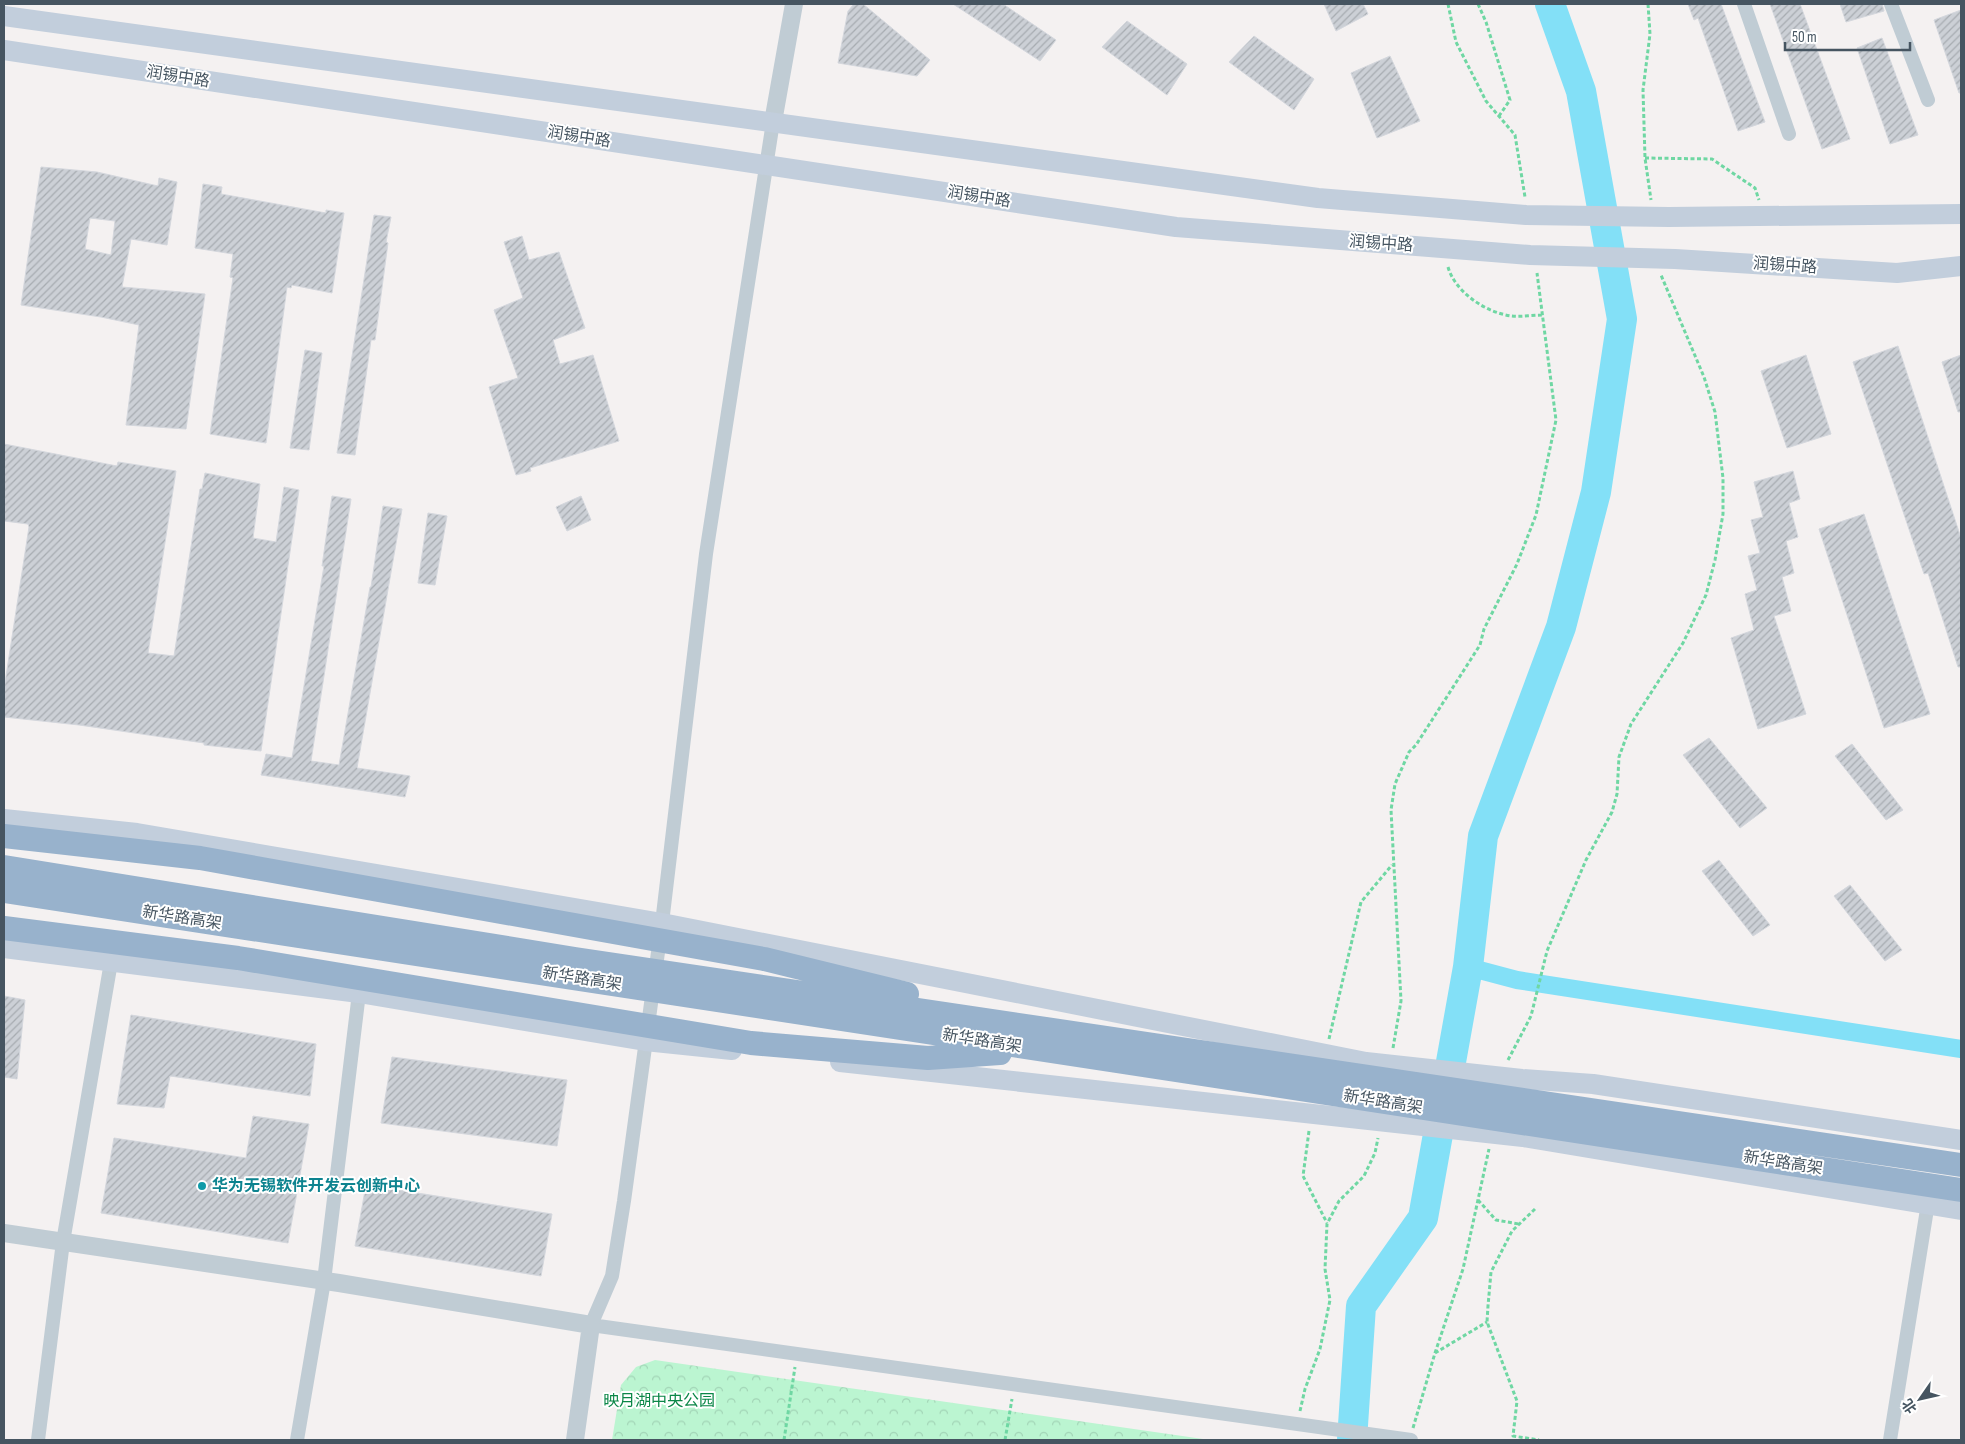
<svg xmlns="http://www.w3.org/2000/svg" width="1965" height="1444" font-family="'Sofia Sans Condensed','Noto Sans SC',sans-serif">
  <defs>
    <pattern id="park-crowns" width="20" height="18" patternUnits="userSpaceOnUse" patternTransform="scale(1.25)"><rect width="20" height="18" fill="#bbf5d1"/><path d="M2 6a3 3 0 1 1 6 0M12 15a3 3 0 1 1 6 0" fill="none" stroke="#a2d4b6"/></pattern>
    <pattern id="building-hatch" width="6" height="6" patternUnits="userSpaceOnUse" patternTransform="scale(1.25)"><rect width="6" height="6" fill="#ccd0d6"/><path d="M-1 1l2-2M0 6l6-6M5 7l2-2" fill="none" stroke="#a7acb1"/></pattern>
  </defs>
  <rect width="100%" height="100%" fill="#f4f1f1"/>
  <!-- park -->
  <path fill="url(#park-crowns)" d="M655 1360 1210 1440H612L621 1385 636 1367Z"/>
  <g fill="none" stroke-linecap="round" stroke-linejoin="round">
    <!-- canal -->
    <path stroke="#83e0f7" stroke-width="18" d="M1468 967 1517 980 1961 1049"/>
    <!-- river -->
    <path stroke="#83e0f7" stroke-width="30" d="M1352 1440 1361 1306 1423 1218 1468 967 1483 836 1561 627 1596 492 1622 319 1581 91 1550 4"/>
  </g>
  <!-- building -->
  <path fill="url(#building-hatch)" stroke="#d4d7dd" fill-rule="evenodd" d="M854 4H863L930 60 917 76 838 63 848 11Z
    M953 4H1003L1056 40 1040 61Z
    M1324 4H1363L1368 14 1336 31Z
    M1688 4H1721L1765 122 1738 131 1698 18 1694 20Z
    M1770 4H1800L1850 139 1822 149Z
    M1840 4H1882L1884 11 1846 22Z
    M1961 10V93H1959L1934 20Z
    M1127 21 1187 64 1167 95 1102 47Z
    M1254 36 1314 79 1294 110 1229 62Z
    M1882 38 1918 135 1890 144 1857 48Z
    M1390 56 1420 121 1377 138 1351 73Z
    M41 167 97 172 158 186 159 178 177 182 167 245 131 239 122 287 205 294 186 429 126 425 139 325 101 317 21 305ZM90 218 115 221 111 255 85 249Z
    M203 184 222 187 221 194 326 213V210L344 213 332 293 292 285 291 288 287 287 266 443 210 434 233 278 230 277 233 254 195 248Z
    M374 215 391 217 386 242 388 243 375 340H371L355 455 337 453Z
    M522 236 529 260 559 252 585 328 553 340 560 364 593 355 619 441 530 468 531 471 516 475 489 387 518 378 494 310 523 298 504 242Z
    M1898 346 1961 538V667H1958L1928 573 1924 574 1853 362Z
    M305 350 322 353 309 450 290 448Z
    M1806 355 1831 434 1787 448 1761 371Z
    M1961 355V412H1958L1942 362Z
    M4 444 117 466 118 462 176 471 148 653 174 656 200 489H202L205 473 260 484 253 538 276 542 284 487 299 490 261 751 204 745V743L79 725 4 717V689L29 527 28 524 4 521Z
    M1793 471 1800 499 1789 503 1798 537 1786 541 1794 573 1782 577 1791 611 1774 616 1806 714 1758 729 1731 638 1754 630 1745 594 1757 590 1748 556 1760 553 1751 520 1763 517 1754 482Z
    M332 496 351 499 311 761 339 765 370 587H371L383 506 402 509 357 768 410 776 405 797 261 775 266 754 292 758 324 566H322Z
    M581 496 591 520 567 531 556 507Z
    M428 513 447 516 435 585 418 583Z
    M1864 514 1930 714 1884 728 1819 529Z
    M1709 738 1767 808 1740 828 1683 755Z
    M1852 744 1903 810 1886 820 1835 756Z
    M1719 860 1770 925 1753 936 1702 871Z
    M1850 885 1902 950 1885 961 1834 896Z
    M4 996 25 1000 17 1079 4 1077Z
    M131 1015 316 1044 310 1096 170 1076 164 1108 117 1104Z
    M392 1057 567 1080 557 1146 381 1123Z
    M253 1116 309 1124 288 1243 101 1213 114 1138 246 1158Z
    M366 1185 552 1214 541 1276 355 1246Z"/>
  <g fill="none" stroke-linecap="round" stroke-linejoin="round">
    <!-- path -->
    <path stroke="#6fd7a3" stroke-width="3" stroke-dasharray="4 2.5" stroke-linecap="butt" d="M1448 4 1456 42 1486 101 1515 135 1525 197
      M1478 4 1486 22 1510 100 1499 116
      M1648 4 1650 34 1643 90 1645 158 1651 200
      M1645 158 1712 159 1755 188 1759 200
      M1448 267C1455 292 1486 313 1512 316 1522 317 1533 315 1543 315
      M1329 1039 1361 902 1392 865
      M1393 1048 1401 1001 1391 810 1395 784 1409 752 1416 745 1480 645 1484 629 1517 564 1536 515 1556 420 1537 273
      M1508 1060 1531 1016 1547 951 1586 860 1612 812 1617 794 1619 757 1631 724 1683 643 1706 595 1715 560 1723 514V478L1715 412 1704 377 1661 275
      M1309 1131 1303 1176 1327 1223
      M1478 1200 1496 1220 1519 1224
      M1535 1209 1512 1231 1491 1272 1488 1306 1487 1322 1517 1401 1513 1436 1539 1440
      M1435 1353 1487 1322
      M1300 1411 1305 1389 1320 1349 1330 1300 1325 1269 1327 1224 1339 1201 1364 1176 1375 1153 1378 1138
      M1413 1428 1435 1353 1463 1269 1489 1149
      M784 1440 795 1367
      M1005 1440 1012 1399"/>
    <!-- minor -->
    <path stroke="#c0ccd4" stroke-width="14" d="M1744 4 1789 134
      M1891 4 1928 100
      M773 122 706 554 662 923 624 1201 612 1276 591 1325 1411 1440
      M38 1440 63 1242 111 962
      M297 1440 324 1281 359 993
      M1890 1440 1928 1203"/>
    <!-- tertiary -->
    <path stroke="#c0ccd4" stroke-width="18" d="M773 122 794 4
      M4 1233 339 1283 591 1325 575 1440"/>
    <!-- secondary -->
    <path stroke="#c2cedc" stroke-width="20" d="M4 16 1318 198 1526 215 1669 217 1961 214
      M4 50 1176 227 1530 255 1675 259 1897 273 1961 266
      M4 819 137 833 662 923 1366 1062 1522 1079 1593 1084 1961 1140
      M4 948 359 993 645 1041 732 1050
      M840 1062 1523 1137 1961 1210"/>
    <!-- trunk -->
    <path stroke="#98b2cc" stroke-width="24" d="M4 836 200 858 764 959 907 994
      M4 867 575 959 1961 1165
      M4 891 1961 1190
      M4 928 238 958 751 1043 928 1058 1000 1053"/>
  </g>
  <!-- markers -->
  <circle fill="#0f9aa8" stroke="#fff" stroke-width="2" cx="202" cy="1186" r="5"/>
  <g text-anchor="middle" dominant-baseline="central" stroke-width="4" stroke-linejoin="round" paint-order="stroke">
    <!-- street labels -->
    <g font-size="16" fill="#465561" stroke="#fff">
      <text transform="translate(178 77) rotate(9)">润锡中路</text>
      <text transform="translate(579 137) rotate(9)">润锡中路</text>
      <text transform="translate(979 197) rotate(9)">润锡中路</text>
      <text transform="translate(1381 244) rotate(4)">润锡中路</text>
      <text transform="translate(1785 266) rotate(4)">润锡中路</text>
      <text transform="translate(182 918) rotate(9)">新华路高架</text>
      <text transform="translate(582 979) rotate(9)">新华路高架</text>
      <text transform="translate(982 1041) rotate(9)">新华路高架</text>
      <text transform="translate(1383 1102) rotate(9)">新华路高架</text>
      <text transform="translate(1783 1163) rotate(9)">新华路高架</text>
    </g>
    <!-- culture labels -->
    <g font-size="16" font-weight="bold" fill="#0d838f" stroke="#fff" text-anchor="start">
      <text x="212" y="1186">华为无锡软件开发云创新中心</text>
    </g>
    <!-- park labels -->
    <g font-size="16" fill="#0c8748" stroke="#fff">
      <text x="659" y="1401">映月湖中央公园</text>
    </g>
  </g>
  <!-- border -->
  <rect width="1965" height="1444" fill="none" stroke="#465561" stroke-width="10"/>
  <!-- north arrow -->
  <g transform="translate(1920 1399) rotate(236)" stroke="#ffffff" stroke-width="4" paint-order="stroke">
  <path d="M0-4L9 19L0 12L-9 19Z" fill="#465561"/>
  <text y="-8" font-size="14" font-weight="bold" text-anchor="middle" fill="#465561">北</text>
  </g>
  <!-- scale -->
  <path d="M1785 42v8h125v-8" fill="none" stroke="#465561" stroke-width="2.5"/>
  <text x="1792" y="42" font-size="15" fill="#465561" stroke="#ffffff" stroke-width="4" paint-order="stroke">50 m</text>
</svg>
